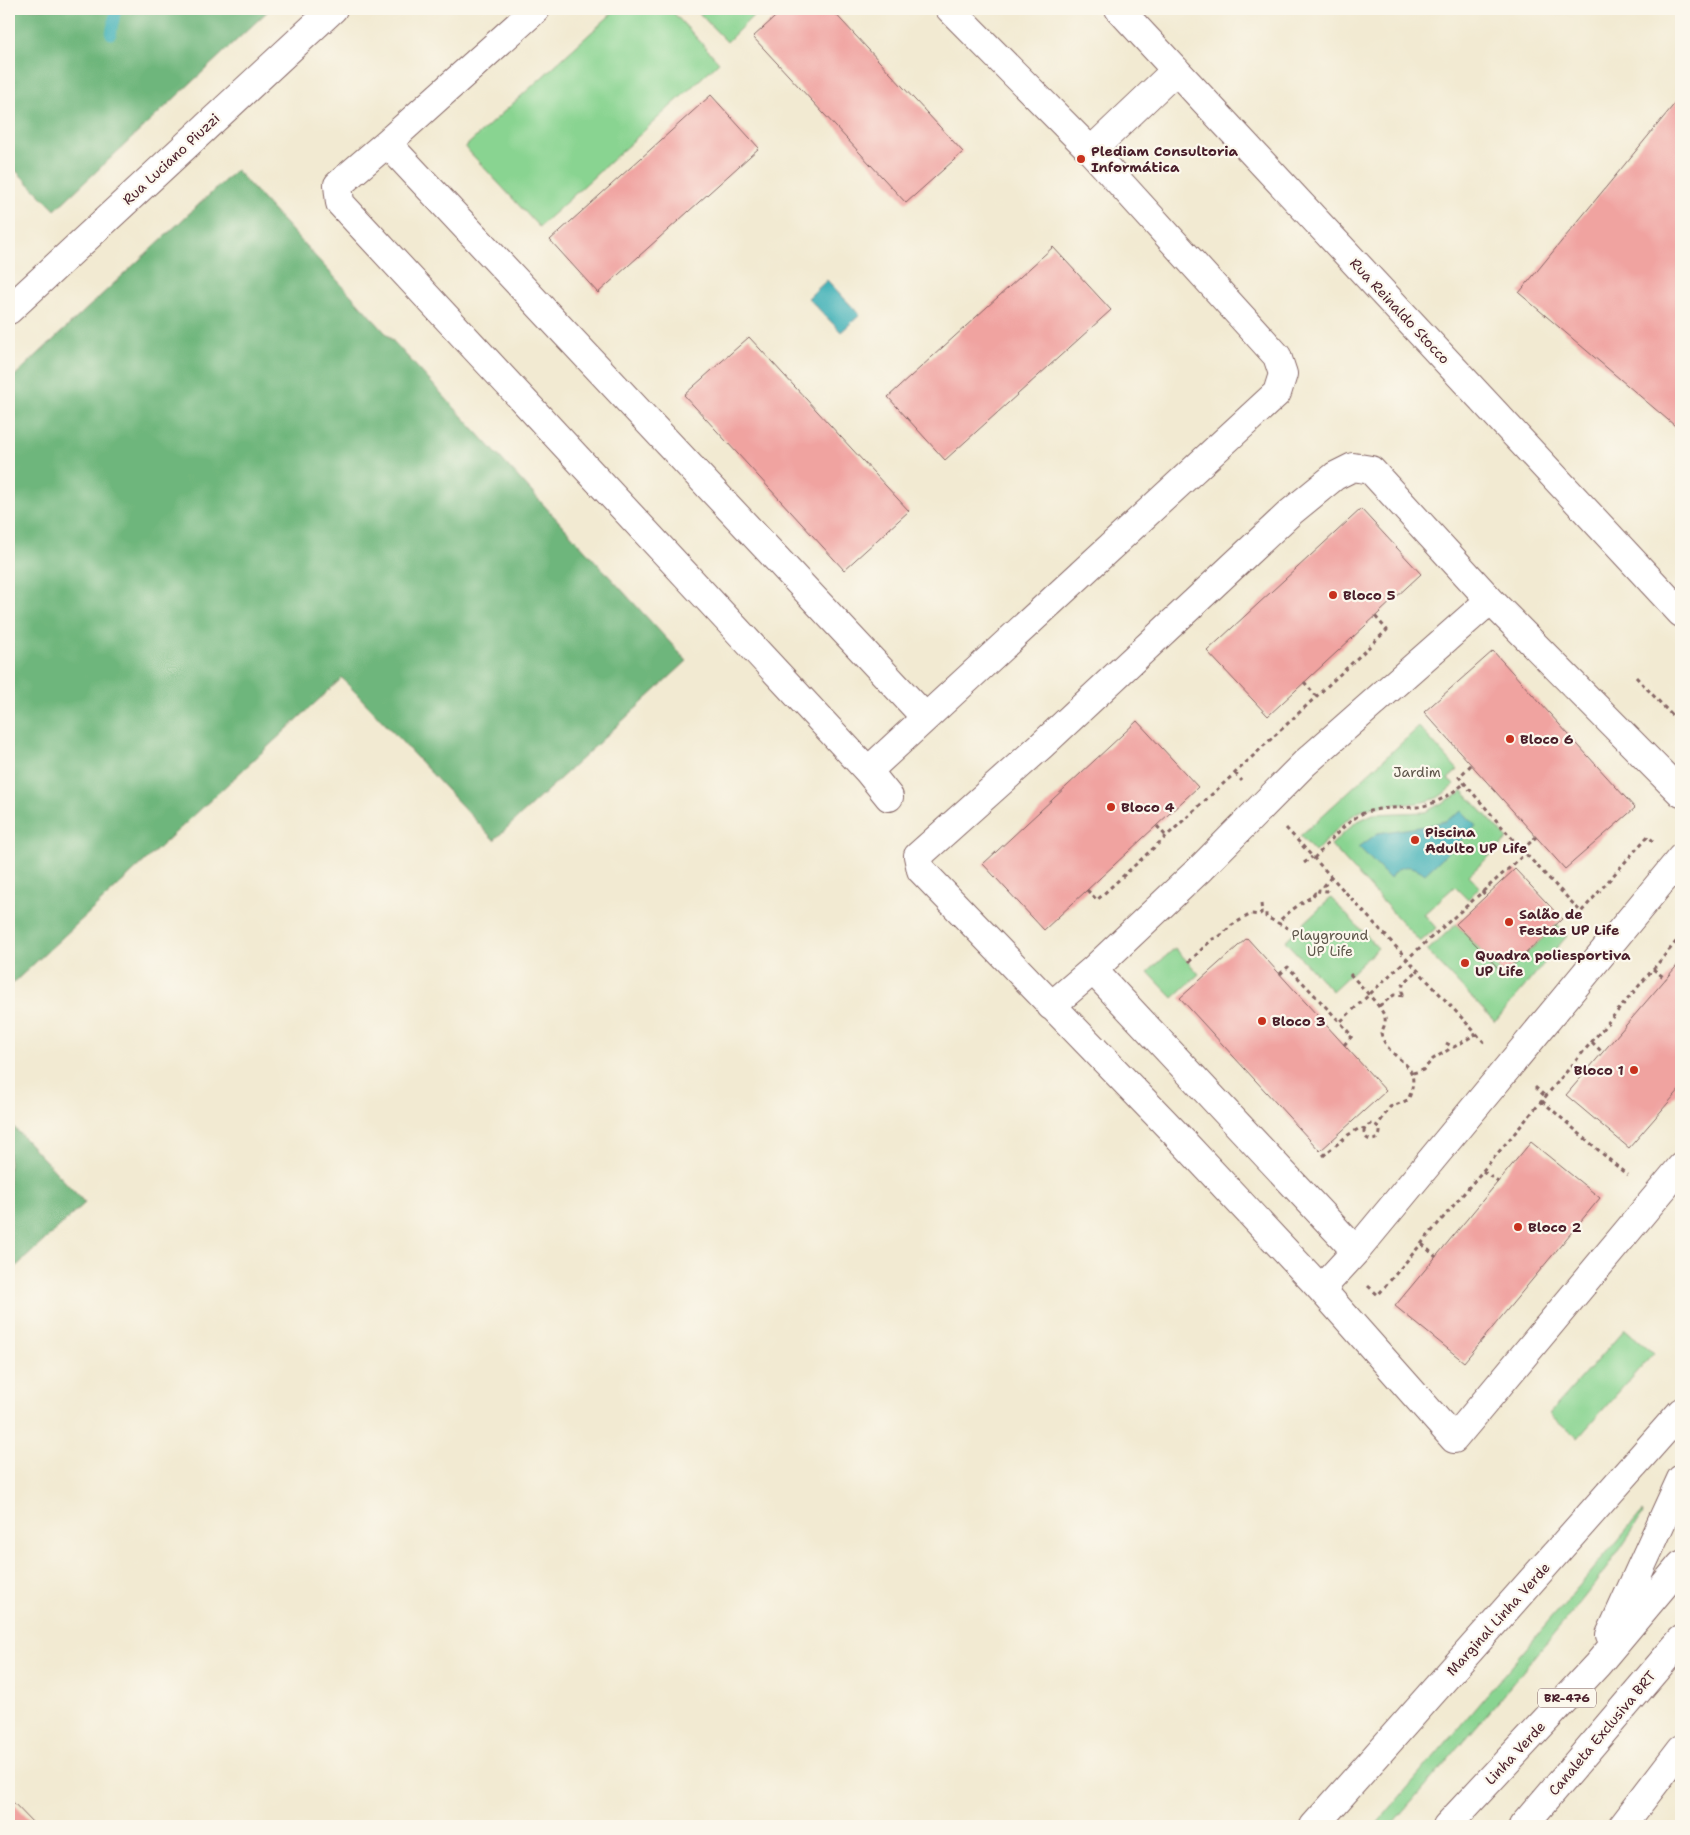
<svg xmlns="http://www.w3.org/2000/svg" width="1690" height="1835" font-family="'Shantell Sans',sans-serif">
  <rect width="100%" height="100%" fill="#fbf7ec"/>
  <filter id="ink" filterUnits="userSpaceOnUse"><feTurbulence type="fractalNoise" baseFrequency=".02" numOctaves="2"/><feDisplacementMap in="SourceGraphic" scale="10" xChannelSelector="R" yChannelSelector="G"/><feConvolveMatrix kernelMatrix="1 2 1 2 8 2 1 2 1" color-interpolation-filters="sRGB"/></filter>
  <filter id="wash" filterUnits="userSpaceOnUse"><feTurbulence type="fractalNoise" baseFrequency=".0096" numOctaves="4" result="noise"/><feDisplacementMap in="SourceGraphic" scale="20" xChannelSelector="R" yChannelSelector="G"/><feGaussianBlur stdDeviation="1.12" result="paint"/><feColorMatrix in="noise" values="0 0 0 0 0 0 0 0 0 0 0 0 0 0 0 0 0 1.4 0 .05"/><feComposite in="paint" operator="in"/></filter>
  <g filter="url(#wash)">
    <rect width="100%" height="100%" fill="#f2ead2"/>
    <!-- green -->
    <path fill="#89d491" stroke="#6a7a5e" d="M617 9H670L719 62 539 227 465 147Z
      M695 9H760L727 42Z
      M1419 727 1458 770 1448 779 1455 784C1450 788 1443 795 1437 798 1413 808 1385 801 1361 811 1345 817 1328 840 1315 852L1300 836Z
      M1462 790 1508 839 1469 875 1480 887 1468 899 1455 886 1424 914 1436 928 1420 942 1331 845 1356 822 1373 814 1425 812 1461 793Z
      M1331 898 1378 948 1332 991 1285 941Z
      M1456 924 1504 974 1557 925 1567 936 1495 1022 1427 951Z
      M1175 948 1199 974 1173 998 1148 972Z
      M1625 1329 1653 1353 1578 1438 1549 1414Z
      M1642 1512 1643 1514C1613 1564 1576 1608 1538 1653 1490 1711 1440 1769 1391 1826H1375Z"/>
    <!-- forest -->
    <path fill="#6eb67b" stroke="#5c6a53" d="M9 9H270L55 210 9 164Z
      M236 170 687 661 494 840 342 678 9 987V381Z
      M9 1122 85 1203 9 1273Z"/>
    <!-- water -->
    <path fill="#40b1b7" stroke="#456871" d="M827 280 860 315 841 332 808 298Z
      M1462 811 1476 826 1425 874C1413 864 1397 863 1390 879L1359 847 1378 833 1426 826 1445 821Z"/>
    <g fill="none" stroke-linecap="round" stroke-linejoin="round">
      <!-- stream -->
      <path stroke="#40b1b7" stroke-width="11" d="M111 34 116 9"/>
    </g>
    <g id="blocks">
      <!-- building -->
      <path fill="#f0a3a0" d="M784 9H831L963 152 906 203 753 37Z
        M711 95 759 148 598 293 550 240Z
        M1681 96V431L1519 293Z
        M1053 247 1111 310 945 460 888 397Z
        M749 337 909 511 844 570 684 395Z
        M1361 509 1421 574 1268 716 1207 651Z
        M1493 651 1635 808 1565 869 1424 712Z
        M1137 721 1198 787 1044 930 983 864Z
        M1515 869 1562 919 1504 974 1456 924Z
        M1247 938 1386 1091 1320 1151 1180 998Z
        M1681 961V1088L1629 1148 1566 1095Z
        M1531 1142 1600 1198 1464 1362 1395 1306Z
        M9 1798 36 1826H9Z"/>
    </g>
  </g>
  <g filter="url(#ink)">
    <use href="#blocks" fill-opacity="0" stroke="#856665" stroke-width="1"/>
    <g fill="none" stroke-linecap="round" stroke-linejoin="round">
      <defs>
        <path id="minor" d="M536 9 387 143 338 185 340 203 868 771 889 797
          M1119 9 1681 613
          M387 143 925 717
          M1091 151 1176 70
          M9 310 333 9
          M868 771 1277 393 1283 374 1277 356 1091 151 950 9
          M1681 793 1490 600 1371 470 1353 467 1335 476 1291 512 1042 745 918 856 921 870 1174 1132 1321 1289 1454 1439 1681 1167
          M1093 970 1356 1251
          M1051 1006 1093 970 1201 868 1305 763 1490 600
          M1321 1289 1356 1251 1681 858
          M1523 1826 1681 1640"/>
        <path id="major" d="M1314 1826 1681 1412"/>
        <path id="highway" d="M1610 1635 1681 1479
          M1447 1826 1597 1665 1681 1565
          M1622 1826 1681 1749"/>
      </defs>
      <!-- minor casing -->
      <use href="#minor" stroke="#856665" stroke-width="30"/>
      <!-- major casing -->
      <use href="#major" stroke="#856665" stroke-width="30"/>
      <!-- highway casing -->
      <use href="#highway" stroke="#856665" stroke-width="30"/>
      <!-- path -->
      <path stroke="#856665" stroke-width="3" stroke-dasharray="4 4" stroke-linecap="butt" d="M1636 677 1681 725
        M1304 682 1316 696
        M1471 765 1459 777 1522 850 1581 912 1648 836 1653 841
        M1235 773 1242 781
        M1157 826 1166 836
        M1286 828 1485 1043
        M1522 850 1536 837
        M1314 858C1329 843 1346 820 1366 812 1382 807 1400 808 1417 807 1435 805 1451 794 1465 783
        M1304 863 1312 857
        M1087 890 1097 900 1235 773 1387 630 1375 616
        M1482 891 1486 896
        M1261 904 1262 912
        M1295 932 1278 923C1280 918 1306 899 1312 897L1315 893 1318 894 1319 890 1327 891 1324 886 1331 877
        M1189 962 1205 946 1213 939 1219 937 1232 925 1251 914 1259 915 1262 912 1266 913V917L1278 923
        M1653 969 1666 979
        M1280 974 1288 967 1340 1022
        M1350 974C1357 982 1384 1009 1385 1018 1386 1023 1383 1029 1381 1033 1389 1065 1426 1059 1408 1100L1390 1107 1378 1125
        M1379 1006 1394 995 1405 996 1402 992 1403 984 1417 971
        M1592 1042 1603 1053
        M1446 1043 1454 1047 1476 1034
        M1344 1045 1352 1036 1340 1022 1407 959 1526 853
        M1413 1073 1423 1070 1433 1059 1448 1050 1451 1046
        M1535 1087 1546 1097
        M1542 1101 1627 1175
        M1364 1132a8 8 0 1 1 16 0a8 8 0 1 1-16 0Z
        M1323 1156 1348 1135 1360 1128 1364 1129
        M1483 1171 1498 1182
        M1422 1244 1436 1257
        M1368 1286 1378 1295 1681 936"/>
      <!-- minor -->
      <use href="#minor" stroke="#fff" stroke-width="28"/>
      <!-- major -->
      <use href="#major" stroke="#fff" stroke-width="28"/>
      <!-- highway -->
      <use href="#highway" stroke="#fff" stroke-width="28"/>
    </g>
  </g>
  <!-- markers -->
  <g fill="#c8321e" stroke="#fbf7ec" stroke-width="2">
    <circle cx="1081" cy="159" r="5"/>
    <circle cx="1333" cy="595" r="5"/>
    <circle cx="1510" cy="739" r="5"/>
    <circle cx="1111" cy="807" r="5"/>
    <circle cx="1415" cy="840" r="5"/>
    <circle cx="1509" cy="922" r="5"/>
    <circle cx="1465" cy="963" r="5"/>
    <circle cx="1262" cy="1021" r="5"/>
    <circle cx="1634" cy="1070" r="5"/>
    <circle cx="1518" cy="1227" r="5"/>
  </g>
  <g text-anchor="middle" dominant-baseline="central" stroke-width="4.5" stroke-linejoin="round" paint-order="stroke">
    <!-- shield labels -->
    <rect fill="#fbf7ec" stroke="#7f6065" stroke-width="1" x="1538" y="1688.5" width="58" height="19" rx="4"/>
    <g font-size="12" font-weight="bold" fill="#4a1f2b">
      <text x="1567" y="1698">BR-476</text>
    </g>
    <!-- poi labels -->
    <g font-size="14" font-weight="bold" fill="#4a1f2b" stroke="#fbf7ec" text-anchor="start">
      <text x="1091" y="151">Plediam Consultoria<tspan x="1091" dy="16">Informática</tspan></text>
      <text x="1343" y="595">Bloco 5</text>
      <text x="1520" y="739">Bloco 6</text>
      <text x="1121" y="807">Bloco 4</text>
      <text x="1425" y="832">Piscina<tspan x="1425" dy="16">Adulto UP Life</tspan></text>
      <text x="1519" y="914">Salão de<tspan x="1519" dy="16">Festas UP Life</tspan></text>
      <text x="1475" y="955">Quadra poliesportiva<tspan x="1475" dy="16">UP Life</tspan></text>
      <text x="1272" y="1021">Bloco 3</text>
      <text x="1624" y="1070" text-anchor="end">Bloco 1</text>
      <text x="1528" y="1227">Bloco 2</text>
    </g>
    <!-- street labels -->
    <g font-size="14" fill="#4a1f2b" stroke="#fbf7ec">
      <text transform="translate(171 159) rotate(-43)">Rua Luciano Piuzzi</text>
      <text transform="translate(1400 311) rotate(47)">Rua Reinaldo Stocco</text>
      <text transform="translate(1498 1619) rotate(-48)">Marginal Linha Verde</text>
      <text transform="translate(1602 1733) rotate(-50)">Canaleta Exclusiva BRT</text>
      <text transform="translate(1515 1753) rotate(-47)">Linha Verde</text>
    </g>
    <!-- park labels -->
    <g font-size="14" fill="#5d554a" stroke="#fbf7ec">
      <text x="1417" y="772">Jardim</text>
      <text x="1330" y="935">Playground<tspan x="1330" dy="16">UP Life</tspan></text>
    </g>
  </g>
  <!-- margin -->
  <rect width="1690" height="1835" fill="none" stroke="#fbf7ec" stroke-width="30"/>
</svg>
